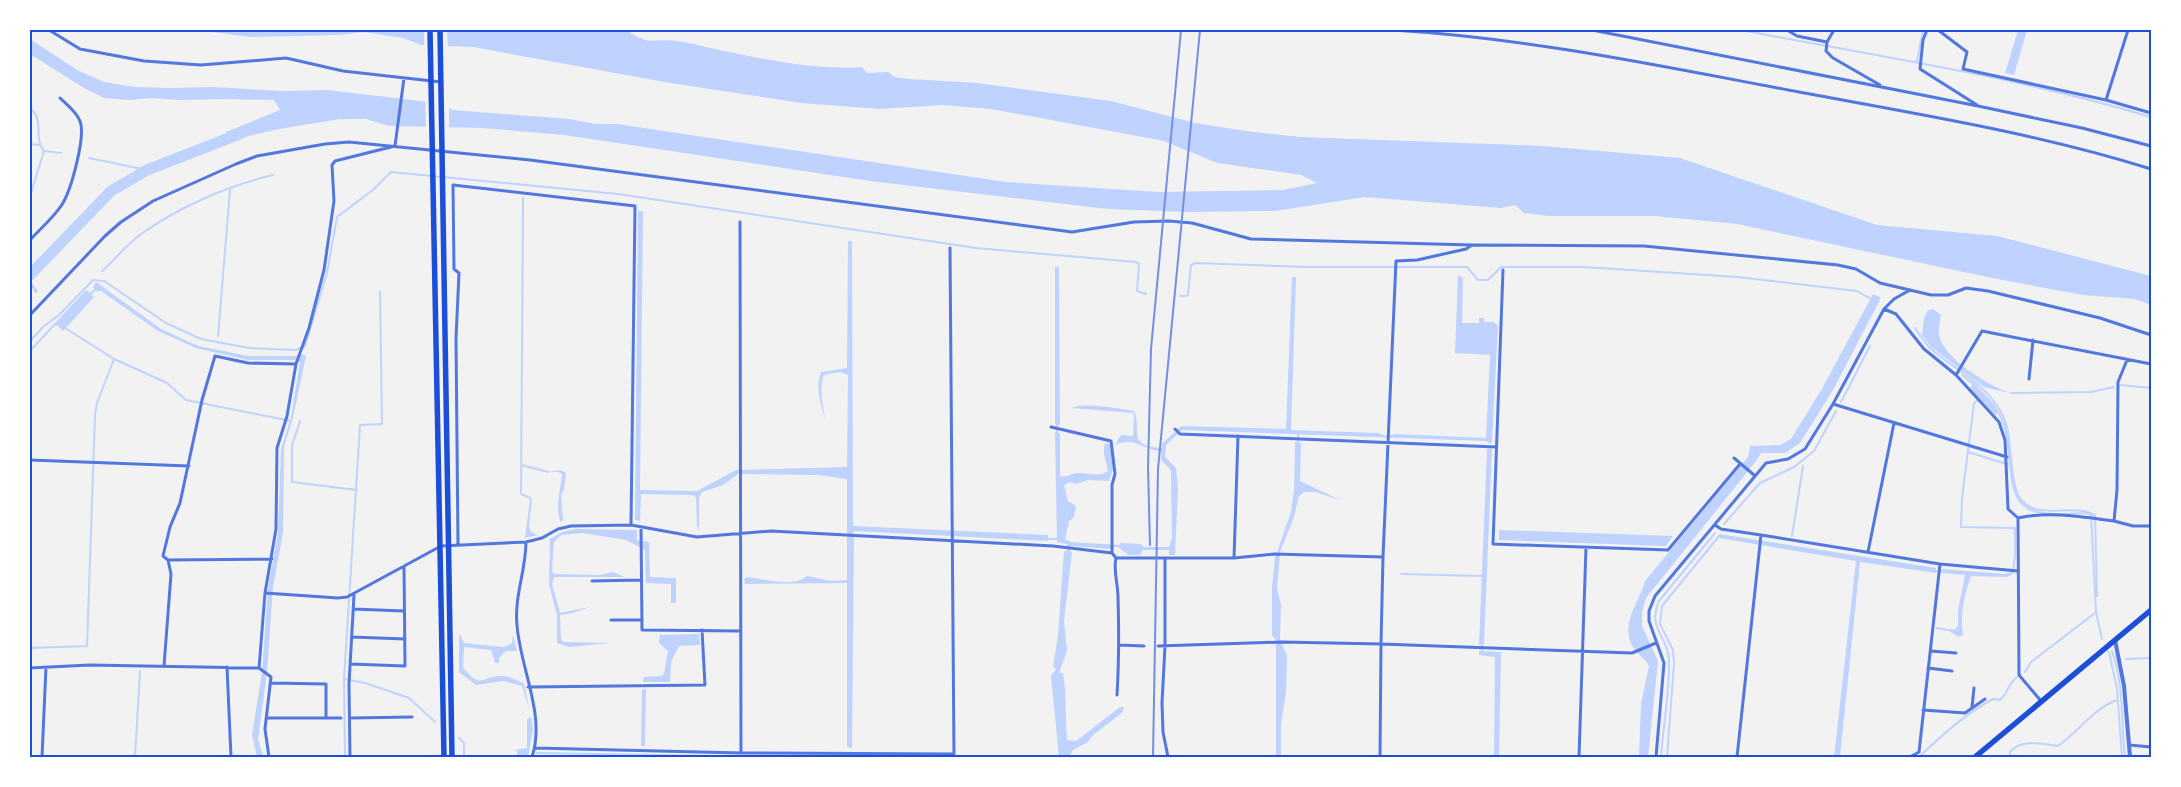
<svg xmlns="http://www.w3.org/2000/svg" width="2181" height="787" font-family="'Varela Round',sans-serif">
  <rect width="100%" height="100%" fill="#f2f2f2"/>
  <!-- water -->
  <path fill="#bfd3fe" d="M196 30H626C652 47 651 38 676 41 694 43 712 49 729 52 772 61 818 70 862 67L867 73 889 72 894 77 909 79 977 83 1111 101 1195 123 1246 131 1300 137 1543 146 1680 158 1877 225 1997 236 2151 276V305L2135 299 2083 295 1992 278 1737 224 1655 216H1549L1524 213 1515 205 1501 208 1365 197 1275 211 1186 212 1108 209 870 181 564 135 483 128 389 126 366 119H340L279 129 231 140 226 132 280 110 274 100 225 99 178 100 152 98 128 100 104 98 84 88 30 54V39L77 70 104 82 135 87 171 88 213 87 281 91 328 90 445 104 452 110 570 119 595 124H617L1006 182 1158 192 1283 190 1317 183 1301 175 1217 163 1164 141 991 109 942 105 880 109 801 103 670 83 473 47 421 45 403 38 363 32 339 35 250 37Z
    M2018 30H2027L2014 75 2005 73Z
    M638 211H643L640 490 697 491 736 470 847 467 848 375 840 372 824 375C818 389 823 404 825 419 821 404 815 388 821 372L847 368 848 241H852L853 526 1048 535V541L854 531 852 748 847 747V583L745 584 744 579 748 577C765 579 793 588 807 576L831 581 847 580V479L818 475 738 474 723 485 702 492 699 497V530L697 526 696 497 691 495 641 494 640 521 635 520Z
    M1058 266 1059 269 1060 425 1055 424V267Z
    M1458 275 1463 278 1462 323H1479V318H1484V322H1494L1498 326 1492 441 1490 444 1486 441 1182 430 1166 445 1165 457 1176 468 1178 489 1175 555H1169V550H1143L1140 555H1128L1118 547H1111L1110 549 1071 546 1070 552H1072L1064 621 1067 651 1059 673H1063C1067 695 1065 718 1067 740L1076 741 1120 707H1124L1123 712 1092 736 1088 742 1073 750 1069 757H1059L1051 676 1056 669 1053 667 1058 635 1064 551H1067V544L1057 542 1055 432 1060 433V476C1067 478 1070 474 1076 473 1088 472 1097 478 1108 471L1104 454V445L1107 443 1110 445 1113 469 1109 481 1088 480 1076 484 1070 482 1064 485 1068 501 1076 506 1074 517 1069 521 1065 539 1071 542 1119 545 1120 543 1141 544 1144 547H1169L1172 538 1171 470 1161 460V451C1141 450 1137 436 1115 445L1121 435 1133 436 1134 413 1072 408C1084 402 1119 409 1134 411 1143 430 1125 446 1162 448V444L1181 426 1286 429 1292 277H1296L1291 430 1378 433 1385 436 1396 434 1486 438 1490 355 1455 353Z
    M96 282 161 329 198 346 248 356H301L302 354 306 356 293 417 284 447 283 533 273 587 267 672 258 739 263 757H257L252 735 262 672 268 588 278 533 281 449 291 417 300 362 294 360H248L196 348 158 331 101 291H96L93 287Z
    M86 290 94 297 63 331 55 323Z
    M1873 294 1880 297V300L1833 390 1800 443 1785 453H1761L1756 461 1646 598 1642 612V626L1658 661 1648 757H1639L1641 704 1649 666C1644 657 1634 652 1630 641 1623 619 1640 601 1645 581L1748 457 1750 446 1780 445 1791 439 1823 387Z
    M1933 309 1941 315C1940 321 1938 329 1939 335 1943 358 1990 387 2011 393L1984 387 1931 347 1922 335 1924 318 1928 310Z
    M1974 383 1994 404 1999 412 1995 415 1970 388Z
    M1295 442 1301 443 1300 481 1342 501 1316 492H1304L1299 496 1294 517 1280 552 1277 588 1281 605 1280 639 1287 656 1286 692 1281 723V757H1276V640L1272 635V587L1275 558 1291 512 1294 491Z
    M1487 449H1492L1484 644 1479 645Z
    M560 470 566 473 564 490 561 495 563 520 561 523C554 507 561 490 562 474L558 472H548Z
    M530 499H532L529 526 531 532 538 535 525 538Z
    M576 529 637 530V540L649 542 650 577 676 578V603H671V584L646 583 645 550 626 540 582 533 561 535 554 542 552 571 554 574 600 575 613 572 624 577H554L552 584 560 613 590 607 572 613 560 615 561 640 564 642 611 643 569 647 557 643V616L549 584 550 539 562 532Z
    M1499 530 1673 536 1666 546 1499 540Z
    M1719 534 1936 568V573L1860 562 1840 757H1834L1856 561 1719 538Z
    M1943 569 2004 574 2012 572 2013 574 2007 577 1971 576C1964 595 1960 614 1963 635L1959 637 1949 631 1936 629V627L1954 630 1958 626V611L1965 575 1942 573Z
    M459 633 464 643 504 647 512 643 513 635 517 651H506L499 658V663H495L491 650 464 647 463 667C481 690 478 677 501 676 507 675 517 681 524 683L529 709 522 686 503 681 476 685 459 672Z
    M699 634 700 645 679 646 671 662 670 682H643L644 677 661 676 664 674 668 651 659 643 660 635Z
    M1479 651 1501 652 1499 757H1494L1495 657 1479 655Z
    M646 689 645 746H641L642 690Z
    M531 717 533 729 528 757H517V751L514 750 527 748V719Z"/>
  <!-- pier -->
  <path fill="#f2f2f2" d="M424 30H447L448 49 424 47Z
    M425 99 445 101 449 104V131L426 130Z"/>
  <g fill="none" stroke-linecap="round" stroke-linejoin="round">
    <!-- stream -->
    <path stroke="#bfd3fe" stroke-width="2" d="M1740 30C1878 56 2017 77 2151 117
      M1917 62 1923 30
      M30 108C45 120 33 138 44 151
      M31 144 39 145
      M44 151 61 153
      M89 158 147 170
      M30 196 44 151
      M523 198 521 494 530 498
      M102 271C115 260 127 244 141 234 179 207 227 186 273 175
      M30 282 37 291
      M32 286 36 292
      M89 295 97 288
      M1180 296H1186L1188 294 1191 265 1196 263 1307 267H1467L1478 280H1488L1501 267H1584L1738 277 1857 291 1871 299
      M65 328 114 359 167 383 186 400 291 421
      M1915 328C1920 335 1925 343 1931 349 1956 370 1989 386 2003 416 2014 439 2008 486 2022 501 2040 520 2073 503 2095 515L2097 596
      M218 336 230 190
      M30 341 44 326 59 315 93 280 104 281 166 323 201 339 249 348 296 350 305 346 327 273 337 217 374 189 391 172 618 194 976 248 1136 262 1139 264 1137 291 1146 294
      M30 351 55 324H57
      M1962 375 1974 385
      M2121 385 2151 388
      M2011 393 2091 392 2114 387
      M1979 399 1974 403 1962 498 1961 527 2015 528V555L2013 573
      M1841 402 1870 346
      M1997 411C2018 439 2000 494 2029 509 2045 517 2070 513 2087 513L2091 515 2096 612 2102 639
      M300 421 292 445V482L357 490
      M1057 433V424
      M1298 443V434
      M1968 452 2010 465
      M521 465 548 472
      M1724 524 1760 483 1794 467 1814 451 1836 411
      M1792 536 1803 466
      M1048 539H1057
      M1936 571H1943
      M1401 574 1482 576
      M30 648 87 646 95 414 97 403 114 359
      M1482 651V645
      M2112 651C2124 685 2121 722 2125 757
      M2109 652 2117 689 2122 757
      M2126 659 2151 658
      M2025 672 2031 662 2095 613
      M344 679 365 683 409 698 435 722
      M459 738 464 743V757
      M537 753 777 757
      M135 757 140 671
      M345 757 344 679 360 425 382 424 380 292
      M1661 757C1663 727 1670 689 1669 660 1668 636 1647 629 1659 601L1715 533
      M1667 757 1674 664 1673 650 1660 624 1662 606 1719 536
      M1919 757C1942 735 1965 714 1993 699L2000 700C2008 693 2008 684 2017 677
      M2010 757V752C2022 738 2041 744 2058 746 2078 732 2094 708 2117 700"/>
    <!-- river -->
    <path stroke="#bfd3fe" stroke-width="11" d="M30 275 111 191 147 170 242 133"/>
    <!-- minor -->
    <path stroke="#5277de" stroke-width="3" d="M49 30 80 49 144 61 201 65 286 58 343 71 441 82
      M1392 30C1529 38 1665 67 1799 92 1916 114 2037 133 2151 169
      M1592 30 1978 106 2082 128 2151 146
      M1787 30 1797 36 1827 42
      M1834 30 1827 42 1826 51 1833 58 1880 85
      M1927 30 1923 40 1920 69 1977 105
      M1938 30 1967 52 1963 69 2106 100 2151 113
      M2106 100 2128 30
      M395 146 404 78
      M740 222 741 753
      M30 240C40 229 53 218 61 206 71 192 86 136 80 121 76 111 67 105 60 98
      M950 248 954 757
      M1503 270 1493 544 1668 550 1740 464
      M1884 309 1894 299 1910 290
      M30 315 105 236 121 222 153 201 236 164 257 156 325 144 349 142 530 160 1072 232 1134 222 1169 221 1192 223 1251 239 1472 245 1644 246 1838 265 1856 269 1880 283 1931 295H1948L1966 288 1988 291 2100 318 2151 335
      M1956 375 1982 331 2151 364
      M2029 379 2033 340
      M1833 404 2007 457
      M1051 427 1111 441 1115 474 1112 485V553
      M1175 429 1180 434 1496 447
      M1734 458 1754 475
      M30 460 189 466
      M2018 518C2048 511 2083 517 2114 521L2117 490 2118 382 2127 360
      M2114 521 2133 526H2151
      M1715 525 1721 529 1761 535 1737 757
      M641 527 642 630 741 631
      M1761 535 1940 564 1919 752 1910 757
      M526 542 542 538 558 529 571 526 631 525 697 537 771 531 1053 546 1112 553 1116 558H1234L1274 554 1383 557 1381 644 1632 653 1656 643
      M458 544 456 338 459 273 454 269 453 185 635 206 631 525
      M1868 552 1894 423
      M1383 557 1396 261 1417 260 1466 249 1472 245
      M1116 558C1113 570 1118 584 1118 597 1119 630 1119 662 1117 695
      M1234 558 1238 436
      M1165 559V646L1162 703 1163 732 1168 757
      M168 560 272 559
      M1940 564 2018 571
      M592 581 641 580
      M265 593 338 598 347 597 441 546 526 542C526 570 514 597 517 625 520 668 546 715 532 757
      M353 609 404 611
      M611 620H642
      M352 637 405 639
      M1119 645 1144 646
      M1158 646 1282 642 1381 644 1380 757
      M1931 651 1956 653
      M350 664 405 666 404 566
      M164 666 171 574 168 560 163 556 170 527 180 503 202 400 215 356 248 363 296 364
      M227 667 231 757
      M30 668 89 665 259 668 271 677 265 729 269 757
      M259 668 265 593 276 529 277 448 287 416 296 364 309 328 324 270 334 201 332 165 335 161 391 147
      M1928 668 1952 671
      M271 683 326 684V718
      M528 687 705 685 702 630
      M1972 707 1974 688
      M1923 710 1965 713 1985 699
      M266 718H341
      M350 718 412 717
      M2129 745 2151 747
      M535 748 741 753 954 754
      M42 757 46 667
      M350 757 349 684 354 595
      M1579 757 1586 547
      M1656 757 1664 663 1649 621V611L1655 596 1766 463 1788 459 1805 449 1833 404 1884 309 1896 314 1924 349 1956 375 1999 422 2005 440 2008 509 2018 518 2019 675 2041 701
      M2060 757H2066"/>
    <!-- tertiary -->
    <path stroke="#5277de" stroke-width="4" d="M2115 640 2124 686 2130 757"/>
    <!-- trunk -->
    <path stroke="#1d4ed8" stroke-width="5.5" d="M430 30 444 757
      M440 30 452 757
      M1975 757 2151 610"/>
    <!-- rail -->
    <path stroke="#7290e2" stroke-width="2" d="M1150 545 1148 467 1151 349 1181 30
      M1153 757 1158 469 1200 30"/>
  </g>
  <!-- border -->
  <rect width="2181" height="787" fill="none" stroke="#ffffff" stroke-width="62"/>
  <rect x="31" y="31" width="2119" height="725" fill="none" stroke="#1d4ed8" stroke-width="2"/>
</svg>
